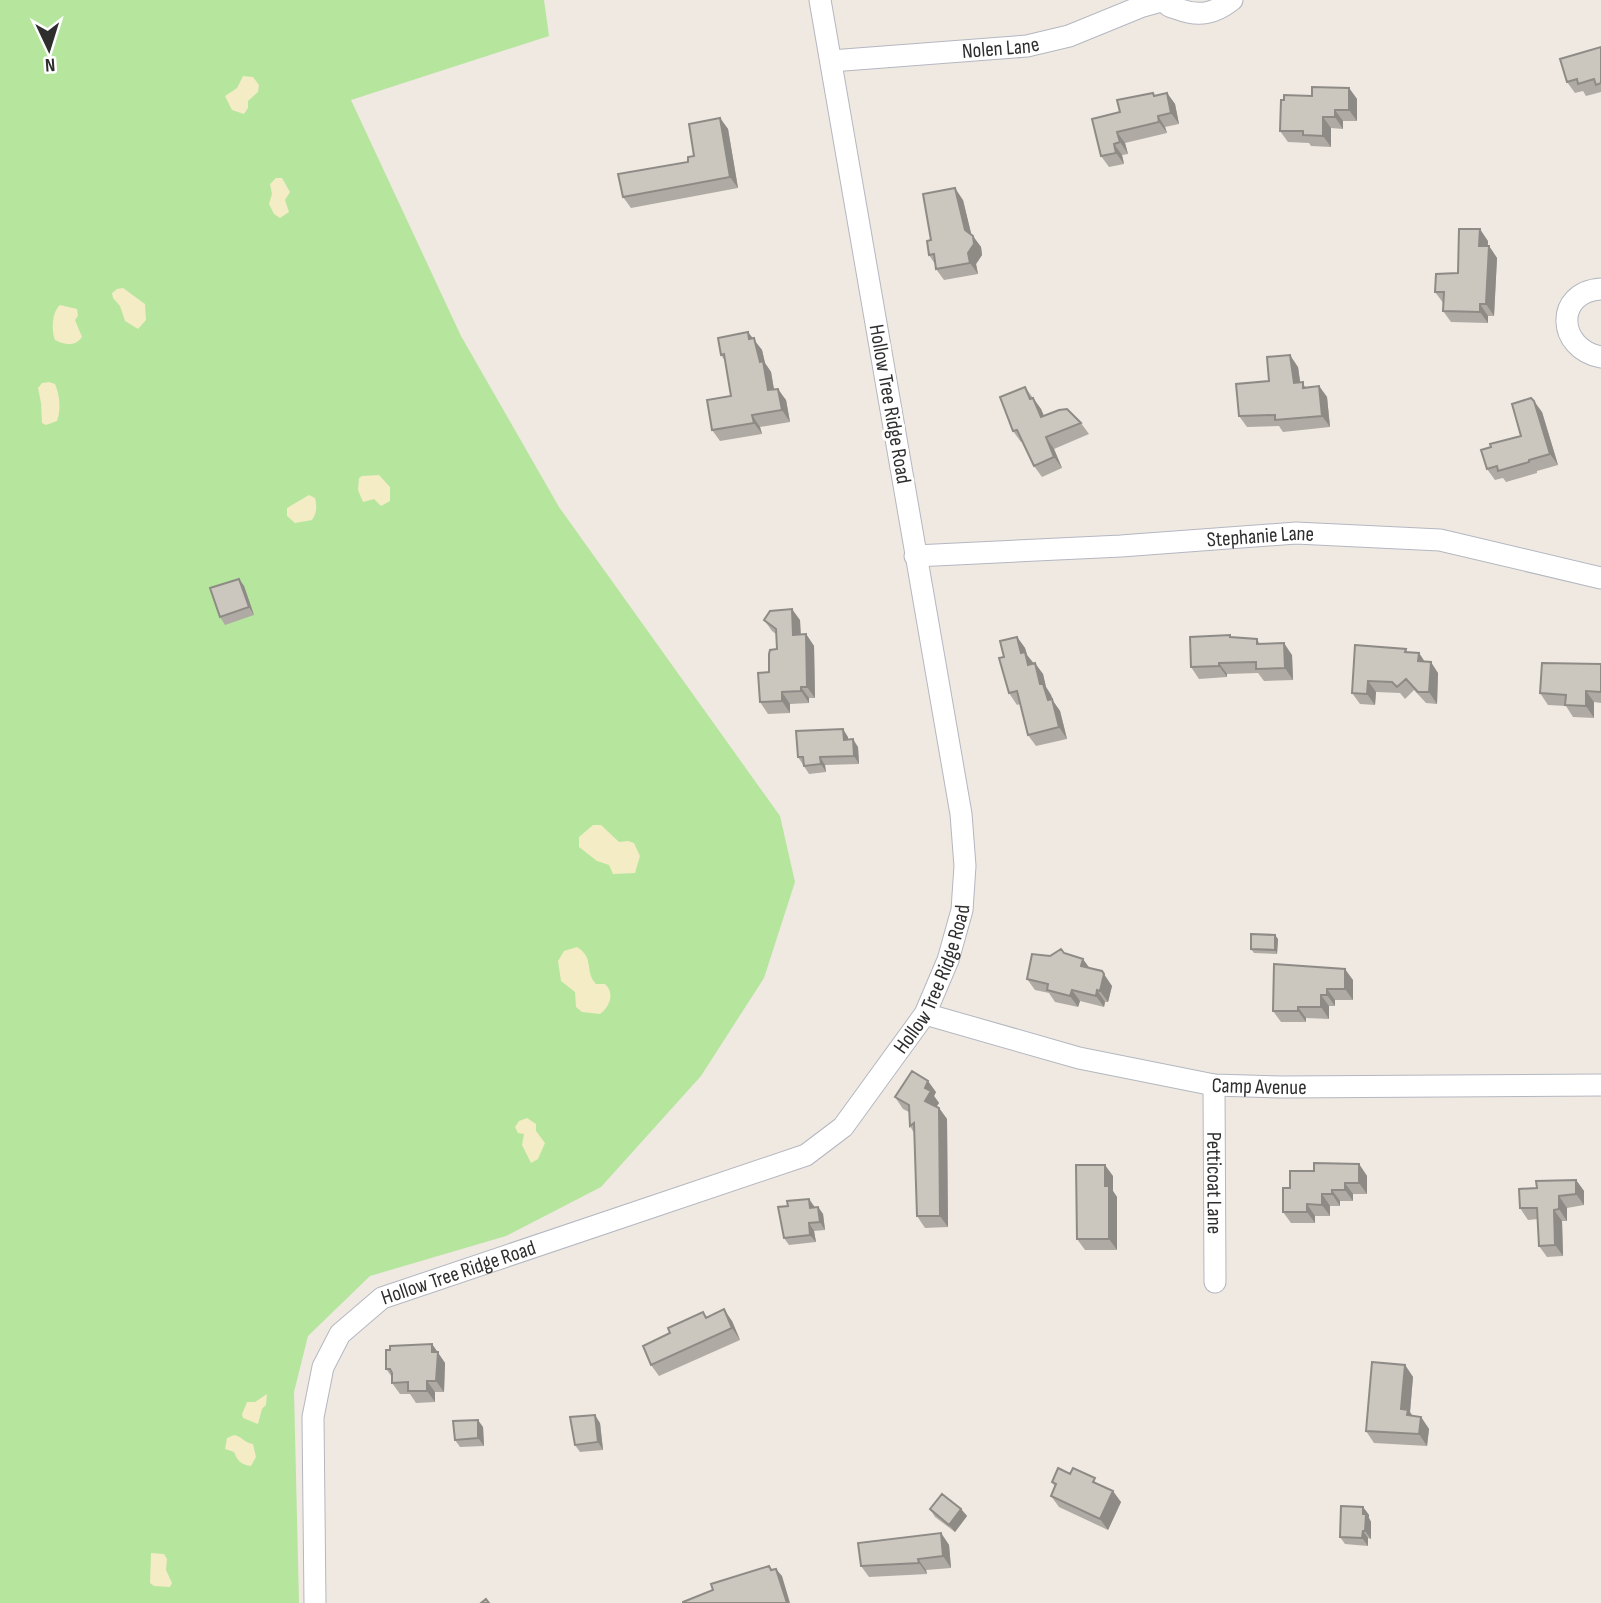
<svg xmlns="http://www.w3.org/2000/svg" width="1601" height="1603" font-family="'Sofia Sans Condensed',sans-serif">
  <rect width="100%" height="100%" fill="#efe9e1"/>
  <!-- green -->
  <path fill="#b6e59e" d="M0 0H544L549 36 351 100 461 336 559 507 780 816 795 882 764 978 701 1076 601 1187 506 1236 370 1276 308 1336 294 1392 299 1603H0Z"/>
  <!-- sand -->
  <path fill="#f3ecc5" d="M243 76 253 77 259 85 258 92 248 101V108L244 114 232 110 225 96 237 88Z
    M276 178H282L290 192 285 200 289 212 280 218 274 214 269 204 272 194 270 184Z
    M123 288 145 304 146 320 138 329 125 321 120 306 113 298 112 293 117 289Z
    M60 305 77 309 78 316 75 320 82 337C75 347 65 345 55 340 51 330 52 312 60 305Z
    M49 382 55 384C60 395 61 410 57 421L46 425 42 423 41 403 38 388 42 383Z
    M379 475 390 487V501L381 506 374 499 363 502 358 490 359 478 362 476Z
    M309 495 315 498C317 508 317 512 312 520L295 523 287 516V508Z
    M593 825H601L619 842 628 841 634 843 640 856 635 873 613 874 609 865 597 861 579 847V837Z
    M577 947C595 958 584 971 596 984H605C615 993 610 1007 600 1014L582 1012 576 1007 575 992 561 981 558 961 564 951Z
    M527 1118 536 1124V1131L545 1143 538 1159 531 1163 522 1145 524 1134 518 1133 515 1127 519 1121Z
    M267 1394 266 1405 262 1409 258 1424 243 1418 242 1414 247 1402H255Z
    M234 1435C242 1436 244 1443 253 1444L256 1457 251 1466C241 1465 237 1460 234 1452L225 1449 227 1438Z
    M151 1553 164 1554 167 1559 166 1570 172 1583 170 1587 154 1586 150 1583Z"/>
  <g fill="none" stroke-linecap="round" stroke-linejoin="round">
    <defs>
      <g id="minor">
        <path d="M1164 1C1168 7 1172 7 1178 9 1199 17 1214 14 1232 0"/>
        <path id="s1" d="M831 61 1027 46 1069 36 1140 7 1165 0"/>
        <path d="M1601 289C1554 292 1557 349 1601 357"/>
        <path id="s2" d="M915 556 1121 546 1296 533 1440 540 1601 578"/>
        <path id="s3" d="M925 1014 1079 1058 1214 1085 1282 1087 1601 1085"/>
        <path id="s4" d="M1214 1085 1215 1282"/>
        <path id="s5" d="M315 1603 313 1417 323 1367 340 1334 382 1298 806 1155 843 1127 925 1014 948 960 962 910 965 866 961 814 820 0"/>
      </g>
    </defs>
    <!-- minor casing -->
    <use href="#minor" stroke="#b4b7c1" stroke-width="23"/>
    <!-- minor -->
    <use href="#minor" stroke="#fff" stroke-width="21"/>
  </g>
  <!-- wall -->
  <path fill="#afaba4" d="M1601 47V92L1586 96 1583 91 1575 93 1567 82Z
    M1349 88 1357 99V121H1343V129L1331 128V147L1311 146 1309 143 1288 142 1280 131 1312 96Z
    M1153 93 1155 96 1167 93 1175 104 1179 124 1165 127 1167 133 1125 143 1128 154 1122 155 1124 164 1109 167 1101 156 1120 112Z
    M720 118 728 129 738 188 631 208 623 197 688 162 694 156Z
    M963 200 971 234 981 247 982 255 976 264 978 274 944 280 936 269 935 264 929 255 931 240Z
    M1488 241V246H1489L1497 258 1494 316H1488V323L1451 322 1443 311 1444 304 1435 292 1458 273Z
    M753 339 762 350 765 363 771 372 774 389 786 400 790 422 760 427 762 434 720 441 712 430 731 396 725 361 721 355Z
    M1298 367 1300 382 1306 387 1319 386 1327 397 1330 427 1283 432 1279 426 1247 427 1239 416 1269 381Z
    M1025 387 1041 409 1044 416 1081 423 1089 434 1054 449 1062 468 1042 477 1034 466 1022 442H1021L1013 431Z
    M1542 412 1558 465 1537 471V473L1506 482 1503 478 1495 480 1487 469 1491 447 1521 436Z
    M239 579 244 586 254 615 225 625 220 617Z
    M764 620H800L801 635 806 634 814 646 815 698H809V703L790 704V713L768 714 760 702 777 649 776 634 772 631Z
    M1017 637 1025 648 1027 655 1043 674 1046 687 1051 695 1053 701 1060 711 1067 739 1036 746 1028 735 1020 704 1017 705 1009 693Z
    M1231 638 1257 639 1260 644 1292 655 1293 680 1264 681 1258 673 1227 674V677L1199 679 1191 667Z
    M1406 649 1408 653H1419L1424 661 1438 673 1437 704 1426 703 1414 690 1405 699 1400 693 1376 692 1375 705 1360 704 1352 693Z
    M1601 664V703L1594 702V718L1573 717 1566 706 1548 705 1540 693Z
    M848 737V740L858 747 859 764 825 765 826 772 809 774 798 757Z
    M1278 939 1277 954 1254 953 1251 949Z
    M1064 953 1090 968 1112 986 1108 1002H1105L1104 1007 1080 1001 1078 1007 1055 1002 1049 993 1035 990 1027 979 1050 956Z
    M1274 964 1353 980V1000H1335V1006H1329V1019L1306 1018V1022H1281L1273 1011Z
    M936 1092 934 1096 939 1103 936 1106 939 1108 947 1119 948 1227 925 1228 917 1216 914 1133 910 1126 909 1112 903 1109 895 1097Z
    M1359 1164 1367 1176V1194H1353V1201H1340V1206H1330V1216H1315V1223H1291L1283 1212 1290 1188Z
    M1113 1176V1191L1117 1197V1250H1085L1077 1239Z
    M1576 1180 1584 1191V1205L1567 1208V1221H1562L1563 1256 1547 1257 1539 1246 1538 1219 1528 1220 1520 1208 1537 1188Z
    M814 1206 815 1207H818L823 1214 825 1230 814 1231 816 1242 789 1245 784 1238Z
    M707 1317 732 1321 740 1340 659 1376 651 1365Z
    M432 1344 445 1363 444 1392H435V1402L416 1403 410 1394H400L392 1383V1377L386 1369 390 1350Z
    M1405 1365 1413 1377 1410 1412 1412 1416 1421 1417 1429 1429 1427 1446 1374 1443 1366 1431Z
    M600 1423 603 1450 580 1452 575 1445Z
    M483 1427 484 1446 460 1447 455 1440Z
    M1052 1482 1099 1485 1121 1502 1108 1530 1059 1507 1051 1496 1055 1487Z
    M1363 1507 1369 1515V1518L1371 1522V1539L1368 1538V1546L1345 1544 1340 1537Z
    M930 1509H961L967 1516 955 1532 935 1517Z
    M941 1533 949 1545 951 1568 926 1570 927 1574 869 1577 861 1566Z"/>
  <!-- shaded-wall -->
  <path fill="#8e8b86" d="M1349 88 1357 99V121L1349 110Z
    M1167 93 1175 104 1179 124 1171 113Z
    M1335 110 1343 121V129L1335 117Z
    M1158 116 1165 127 1167 133 1159 122Z
    M1323 117 1331 128V147L1323 136Z
    M720 118 728 129 738 188 730 177Z
    M1117 132 1125 143 1128 154 1120 142Z
    M1114 144 1122 155 1124 164 1116 153Z
    M955 188 963 200 973 241 965 230Z
    M1480 229 1488 241 1487 257 1479 246Z
    M973 236 981 247 982 255 976 264 978 274 970 263 968 253Z
    M1489 246 1497 258 1494 316 1486 304Z
    M1480 304 1488 316V323L1480 312Z
    M748 332 762 350 765 363 771 372 776 402 768 390 760 362 749 339Z
    M1290 355 1298 367 1302 394 1294 383Z
    M1319 386 1327 397 1330 427 1322 416Z
    M778 389 786 400 790 422 782 410Z
    M1033 398 1041 409 1049 428 1041 417Z
    M1534 401 1542 412 1558 465 1550 454Z
    M752 415 760 427 762 434 754 423Z
    M1046 437 1054 449 1062 468 1054 457Z
    M239 579 244 586 254 615 249 607Z
    M792 609 800 620 801 646 793 635Z
    M806 634 814 646 815 698 807 687Z
    M1017 637 1025 648 1027 655 1033 663 1028 665 1021 653Z
    M1284 643 1292 655 1293 680 1285 668Z
    M1419 653 1427 665 1418 661Z
    M1431 662 1438 673 1437 704 1429 692Z
    M1035 663 1043 674 1046 687 1051 695 1053 701 1060 711 1067 739 1059 727 1040 684Z
    M1219 663 1227 674V677L1219 666Z
    M1368 681 1376 692 1375 705 1367 694Z
    M801 687 809 698V703L801 691Z
    M1586 691 1594 702V718L1586 706Z
    M782 692 790 704V713L782 701Z
    M843 729 848 737 849 748 844 740Z
    M853 739 858 747 859 764 854 756Z
    M820 757 825 765 826 772 821 764Z
    M1275 935 1278 939 1277 954 1275 950Z
    M1083 959 1091 970 1081 966Z
    M1345 969 1353 980V1000L1345 989Z
    M1104 974 1112 986 1108 1002 1100 991Z
    M1327 989 1335 1000V1006L1327 995Z
    M1072 990 1080 1001 1078 1007 1070 996Z
    M1097 990 1105 1002 1104 1007 1096 996Z
    M1321 995 1329 1006V1019L1321 1007Z
    M1298 1007 1306 1018V1022L1298 1011Z
    M928 1081 936 1092 934 1096 939 1103 933 1112 925 1101V1088Z
    M939 1108 947 1119 948 1227 940 1216Z
    M1359 1164 1367 1176V1194L1359 1183Z
    M1105 1165 1113 1176V1191L1117 1197V1250L1109 1239 1105 1186Z
    M1576 1180 1584 1191V1205L1576 1194Z
    M1345 1183 1353 1194V1201L1345 1190Z
    M1332 1190 1340 1201V1206L1332 1194Z
    M1322 1194 1330 1206V1216L1322 1205Z
    M1559 1196 1567 1208V1221L1559 1209Z
    M809 1199 814 1206 815 1215 810 1208Z
    M1307 1204 1315 1216V1223L1307 1212Z
    M818 1207 823 1214 825 1230 820 1222Z
    M1554 1210 1562 1221 1563 1256 1555 1245Z
    M809 1223 814 1231 816 1242 810 1235Z
    M724 1309 732 1321 740 1340 732 1328Z
    M432 1344 445 1363 444 1392 436 1381Z
    M1405 1365 1413 1377 1410 1412 1416 1421 1401 1409Z
    M427 1381 435 1392V1402L427 1391Z
    M595 1415 600 1423 603 1450 598 1442Z
    M1421 1417 1429 1429 1427 1446 1419 1434Z
    M478 1420 483 1427 484 1446 478 1438Z
    M1113 1491 1121 1502 1108 1530 1100 1519Z
    M1363 1507 1369 1515V1518L1371 1522V1539L1365 1531Z
    M961 1509 967 1516 955 1532 949 1525Z
    M1363 1531 1368 1538V1546L1362 1538Z
    M941 1533 949 1545 951 1568 943 1556Z
    M918 1559 926 1570 927 1574 919 1563Z
    M776 1569 782 1576 790 1603H787Z"/>
  <!-- building -->
  <path fill="#cbc7bf" stroke="#8e8b86" stroke-width="2" d="M1601 47V83L1596 85 1594 79 1578 84 1577 79 1567 82 1560 59Z
    M1312 87 1349 88V110H1335V117H1323V136L1303 135V131H1280L1281 100H1284V95L1312 96Z
    M1153 93 1154 96 1167 93 1171 113 1158 116 1159 122 1117 132 1120 142 1114 144 1116 153 1101 156 1092 119 1120 112 1117 100Z
    M720 118 730 177 623 197 618 174 688 162V157L694 156 689 124Z
    M955 188 965 230 973 236 974 244 968 253 970 263 936 269 934 254 929 255 927 241 931 240 923 194Z
    M1459 229H1480L1479 246H1489L1486 304H1480V312L1443 311 1444 292H1435L1436 274 1458 273Z
    M748 332 749 339 754 338 760 362 763 361 768 390 778 389 782 410 752 415 754 423 712 430 707 400 731 396 724 354 721 355 718 338Z
    M1290 355 1294 383 1303 382V388L1319 386 1322 416 1275 420V415L1239 416 1236 384 1269 381 1267 357Z
    M1025 387 1030 399 1033 398 1041 417 1059 410 1067 409 1081 423 1046 437 1054 457 1034 466 1017 430 1013 431 1000 397Z
    M1531 398 1534 401 1550 454 1529 460V462L1498 471 1497 466 1487 469 1481 450 1491 447 1490 444 1521 436 1512 404Z
    M239 579 249 607 220 617 210 588Z
    M792 609 793 635 806 634 807 687H801V691L782 692V701L760 702 758 673 769 672V654L770 650 777 649 776 629 764 620 770 611Z
    M1230 635V637L1257 639V644L1284 643 1285 668 1256 669V662L1219 663V666L1191 667 1190 637Z
    M1017 637 1021 653 1025 652 1028 665 1035 663 1040 684H1043L1048 700 1052 699 1059 727 1028 735 1017 691 1009 693 999 658 1004 657 1000 641Z
    M1355 645 1406 649 1405 652 1419 653 1418 661 1431 662 1429 692H1418L1406 679 1397 687 1392 682 1368 681 1367 694 1352 693Z
    M1542 663 1601 664V692L1586 691V706L1565 705 1566 695 1540 693Z
    M843 729 844 740 853 739 854 756 820 757 821 764 804 766 803 757H798L796 731Z
    M1251 934 1275 935V950L1251 949Z
    M1061 949 1064 953 1083 959 1081 966 1102 971 1104 974 1100 991 1097 990 1096 996 1072 990 1070 996 1047 990 1048 984 1027 979 1032 954 1050 956Z
    M1274 964 1345 969V989H1327V995H1321V1007H1298V1011H1273Z
    M912 1071 928 1081 925 1088 931 1091 925 1101 939 1108 940 1216H917L914 1123 910 1126 909 1105 895 1097Z
    M1314 1163 1359 1164V1183H1345V1190H1332V1194H1322V1205L1307 1204V1212H1283V1188H1290V1171H1314Z
    M1076 1165H1105V1186H1109V1239H1077Z
    M1576 1180V1194L1559 1196V1209L1554 1210 1555 1245 1539 1246 1537 1208H1520L1519 1189 1537 1188 1536 1181Z
    M809 1199 810 1208 818 1207 820 1222 809 1223 810 1235 784 1238 778 1207 788 1206 787 1201Z
    M724 1309 732 1328 651 1365 643 1346 670 1333 668 1328 703 1312 706 1318Z
    M432 1344V1352H438L436 1381H427V1391H408V1382L392 1383V1373L390 1369H386V1350H390V1346Z
    M1372 1362 1405 1365 1401 1409 1408 1410 1407 1415 1421 1417 1419 1434 1366 1431Z
    M595 1415 598 1442 575 1445 570 1417Z
    M478 1420V1438L455 1440 453 1421Z
    M1058 1468 1070 1474 1073 1468 1095 1478 1093 1482 1113 1491 1100 1519 1051 1496 1056 1484 1052 1482Z
    M942 1494 961 1509 949 1525 930 1509Z
    M1341 1506 1363 1507V1514H1366L1365 1531H1363L1362 1538 1340 1537Z
    M941 1533 943 1556 918 1559 919 1563 861 1566 858 1543Z
    M769 1566 771 1570 776 1569 787 1603H683V1602L713 1590 711 1584Z
    M486 1599 489 1603H481Z"/>
  <g text-anchor="middle" dominant-baseline="central" stroke-width="6" stroke-linejoin="round" paint-order="stroke">
    <!-- street labels -->
    <g font-size="21" fill="#2e2e2e" stroke="#fff">
      <text stroke="none"><textPath href="#s1" startOffset="170">Nolen Lane</textPath></text>
      <text transform="translate(890 404) rotate(80)">Hollow Tree Ridge Road</text>
      <text stroke="none"><textPath href="#s2" startOffset="346">Stephanie Lane</textPath></text>
      <text stroke="none"><textPath href="#s5" startOffset="998">Hollow Tree Ridge Road</textPath></text>
      <text stroke="none"><textPath href="#s3" startOffset="343">Camp Avenue</textPath></text>
      <text stroke="none"><textPath href="#s4" startOffset="98">Petticoat Lane</textPath></text>
      <text stroke="none"><textPath href="#s5" startOffset="410">Hollow Tree Ridge Road</textPath></text>
    </g>
  </g>
  <!-- north arrow -->
  <g transform="translate(49 49) rotate(176)" stroke="#ffffff" stroke-width="5" paint-order="stroke">
  <path d="M0-5L12 26L0 18L-12 26Z" fill="#2e2e2e"/>
  <text y="-10" font-size="19" font-weight="bold" text-anchor="middle" fill="#2e2e2e">N</text>
  </g>
</svg>
